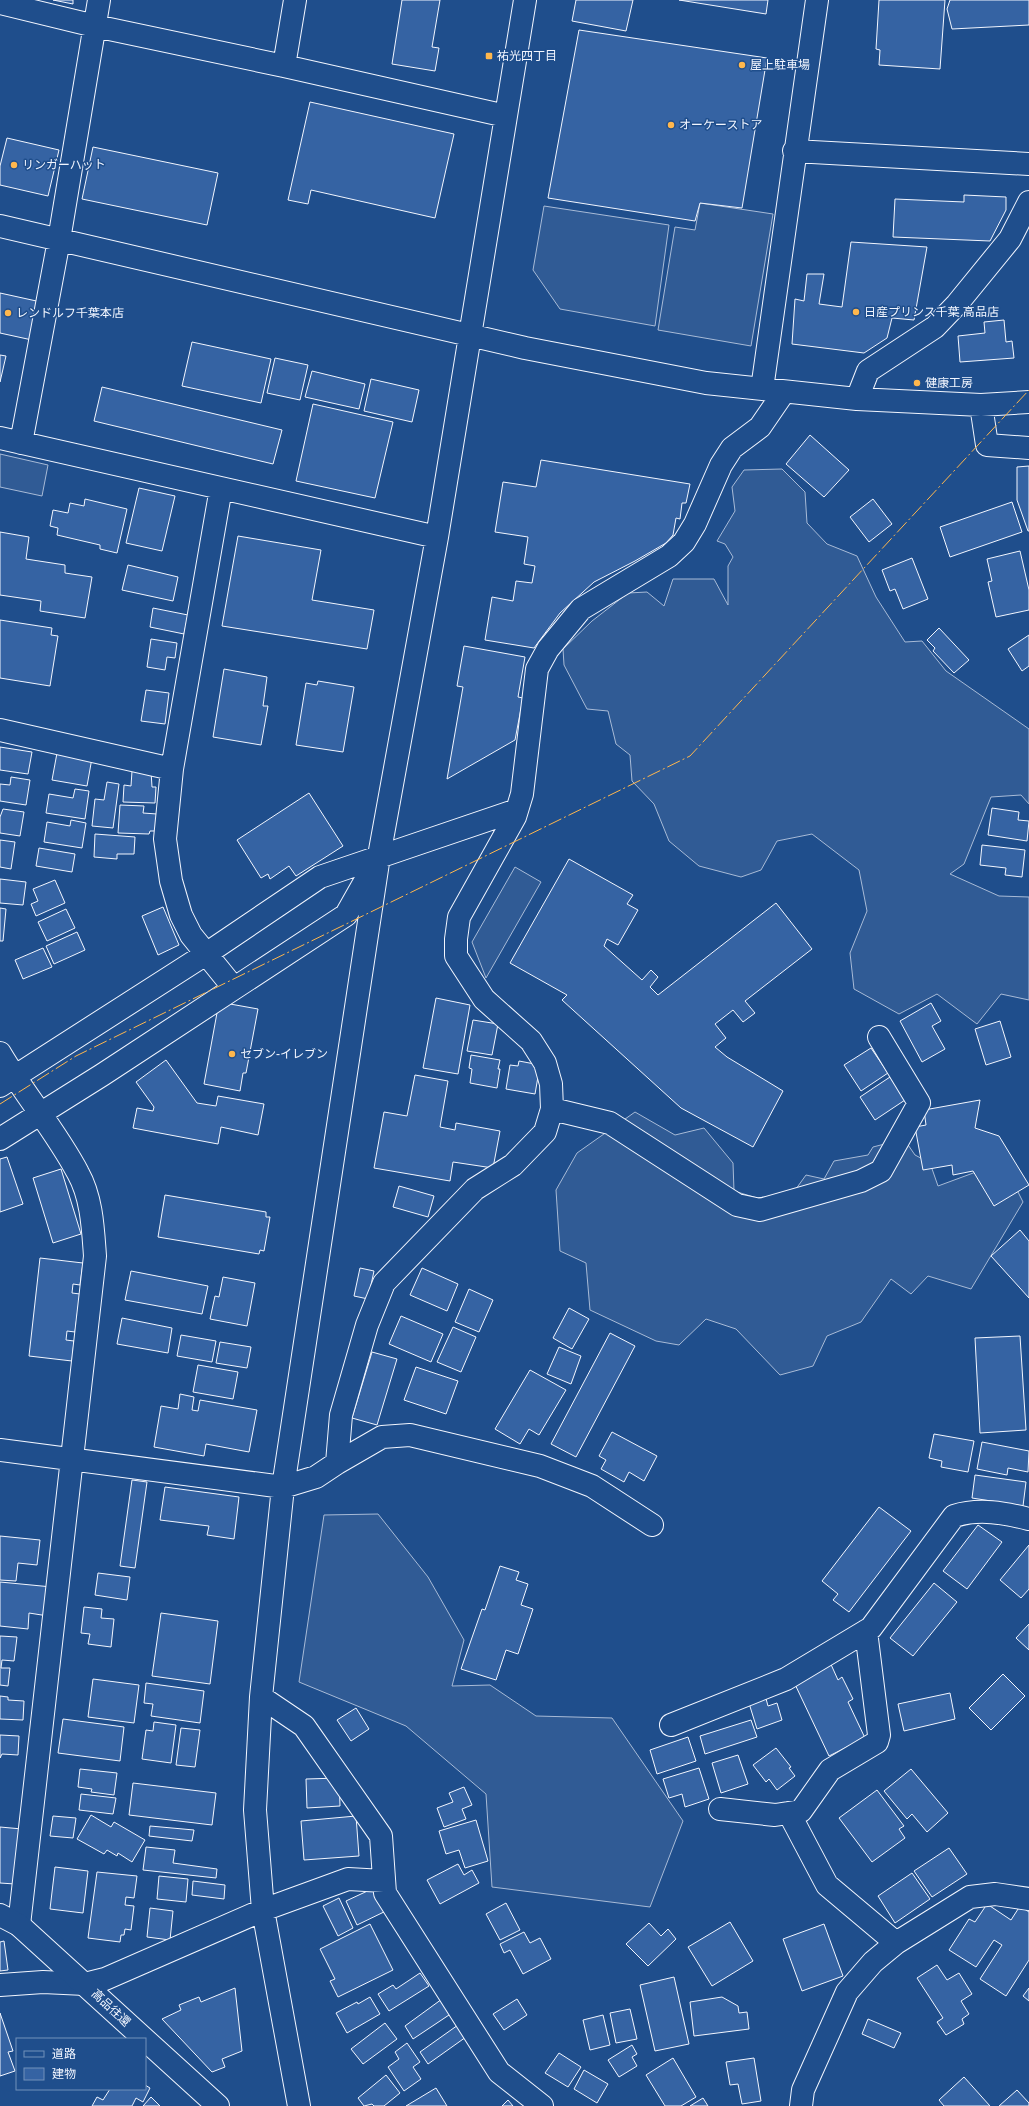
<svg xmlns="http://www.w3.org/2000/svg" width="1029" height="2106" font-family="Arial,'Noto Sans JP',sans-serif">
  <rect width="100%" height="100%" fill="#1f4e8c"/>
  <!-- built -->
  <path fill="#305b95" stroke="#a8bbd7" d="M700 203 773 214 751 346 658 330 675 227 695 230Z
    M544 206 669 225 655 326 560 309 533 270Z
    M0 454 48 465 42 496 0 487Z
    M782 469 805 492 807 523 827 544 857 556 876 597 905 642 922 641 946 671 1029 729V804L1021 795 991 797 964 864 950 874 999 896 1029 897V1000L1001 994 977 1024 937 994 899 1014 854 989 850 953 867 911 859 870 812 834 777 841 761 870 741 877 699 866 669 841 654 804 632 781 630 755 616 744 608 711 587 709 564 665 563 649 592 621 628 593 647 592 664 606 673 579H714L728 605V566L733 557 725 544 717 541 735 511 732 487 744 470Z
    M515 867 541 882 486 978 472 942Z
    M635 1112 675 1135 704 1128 733 1163 734 1191 757 1198 793 1193 806 1175 824 1179 834 1161 868 1155 873 1147 904 1139 915 1155 930 1163 938 1186 1003 1162 1023 1202 971 1289 928 1276 911 1294 891 1279 861 1322 827 1336 813 1366 780 1375 736 1329 706 1319 679 1345 656 1341 590 1310 586 1263 560 1251 556 1190 577 1153Z
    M378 1514 428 1577 464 1640 452 1686 490 1685 536 1716 612 1718 683 1821 650 1907 492 1887 486 1794 406 1726 299 1682 324 1515Z"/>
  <!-- building -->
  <path fill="#3563a3" stroke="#f2f6ff" d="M53 0H73V4Z
    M402 0H440L432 47 439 48 435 71 392 64Z
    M576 0H633L626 31 572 21Z
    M679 0H768L766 14Z
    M879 0H945L940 69 879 65 880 50 876 49Z
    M950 0H1029V25L952 29 947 9Z
    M579 30 767 58 742 208 700 203 695 221 548 198Z
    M310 102 454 134 435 218 311 190 308 204 288 200Z
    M7 138 59 150 48 196 0 185V166Z
    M93 147 218 173 207 225 82 199Z
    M964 195 1006 197V210L990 241 893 237 895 199 964 202Z
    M851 242 927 247 914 320 892 318 887 338 864 353 792 344 795 299 804 301 807 274H824L819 304 842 307Z
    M0 293 41 302 32 340 0 333Z
    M1004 320 1006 342 1012 341 1014 358 960 362 958 336 985 333 984 322Z
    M192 342 271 359 261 403 182 386Z
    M0 355 6 356 0 382Z
    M275 358 308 365 300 400 267 393Z
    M312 371 365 384 359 409 305 397Z
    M371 379 419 390 412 422 364 411Z
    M102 387 282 430 273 464 94 421Z
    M313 404 393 422 375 498 296 481Z
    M810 435 849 470 824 497 786 464Z
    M541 460 690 484 686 503H682L680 519 676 518 673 535 666 543 635 561 594 582 560 613 534 648 485 640 492 597 513 601 516 581 532 583 535 566 524 564 528 537 495 532 503 482 536 487Z
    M1029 466V531H1028L1017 500V467Z
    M139 488 175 496 162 551 126 543Z
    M85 499 127 509 117 553 100 549V545L57 535 58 528 50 526 53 510 68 513 70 503 84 506Z
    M873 499 892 524 869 542 850 517Z
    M1012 502 1022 532 950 557 940 527Z
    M0 532 29 537 26 559 65 565V573L92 577 85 618 40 611 41 601 0 595Z
    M238 536 321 550 312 600 374 610 367 649 222 626Z
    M1020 551 1029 590V610L996 617 988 582 992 581 987 559Z
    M912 558 928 599 903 609 895 589 890 591 882 570Z
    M128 565 178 577 173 601 122 590Z
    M153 608 188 615 184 634 150 627Z
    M0 620 52 628 51 635 58 636 50 686 0 678Z
    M939 628 969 660 954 673 933 651 935 648 927 640Z
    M1029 635V666L1022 671 1008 649Z
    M151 639 177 643 175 658 167 657 165 670 147 667Z
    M464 646 525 657 518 697 523 698 515 740 447 779 463 687 457 686Z
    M224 669 267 677 263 706H268L261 745 213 737Z
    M318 681 354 687 343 752 296 745 306 683 317 685Z
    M146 690 169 693 165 724 141 721Z
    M0 747 32 752 28 774 0 770Z
    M57 753 92 758 87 786 52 780Z
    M132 771H151L152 787H156L155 803 123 802 124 785 131 786Z
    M11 777 30 780 26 805 0 801V784L10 785Z
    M107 782 119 784 113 828 92 826 95 799 104 800Z
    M75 789 89 791 85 819 46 813 49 794 73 798Z
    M309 793 343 846 296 876 289 866 270 879 268 874 261 878 237 840Z
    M120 805 144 806 143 813 157 814 156 831H150L149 834 118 833Z
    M992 808 1019 812 1018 820 1029 821 1027 841 988 835Z
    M3 809 24 812 20 836 0 833V817Z
    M71 820 86 823 82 848 44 842 47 822 70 826Z
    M95 834 135 837 134 854H117V859L94 857Z
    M0 840 15 842 11 869 0 867Z
    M982 845 1025 850 1022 877 1005 875 1006 868 980 865Z
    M39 848 75 854 72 872 36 866Z
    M569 859 633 895 627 904 638 910 618 945 607 939 604 946 642 980 651 970 658 977 650 987 658 995 776 903 812 949 745 1001 755 1013 743 1022 733 1010 715 1024 726 1038 715 1047 727 1057 783 1091 753 1147 681 1108 562 1000 567 995 510 963Z
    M0 879 26 882 23 905 0 903Z
    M55 880 65 903 36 916 31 904 38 901 33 889Z
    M163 907 179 945 158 955 142 916Z
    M0 908 6 909 3 941H0Z
    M66 909 75 928 47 941 38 922Z
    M77 932 85 950 54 964 46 946Z
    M43 948 52 967 23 979 15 960Z
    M436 998 470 1005 458 1074 423 1068Z
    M219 1002 258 1009 246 1073H243L240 1091 204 1084Z
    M931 1003 941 1021 932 1026 945 1049 922 1062 900 1021Z
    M473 1020 498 1024 492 1055 467 1051Z
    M1000 1021 1011 1057 986 1065 975 1029Z
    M871 1048 888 1073 861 1091 844 1065Z
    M471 1055 500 1060 498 1069H500L497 1088 470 1083 472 1069 469 1068Z
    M166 1060 197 1103 216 1106 218 1096 264 1104 258 1135 221 1127 218 1144 133 1128 137 1108 153 1111 154 1107 136 1082Z
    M519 1061 540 1065 535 1094 506 1089 510 1065 518 1066Z
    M415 1075 448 1081 440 1127 455 1130 456 1123 500 1131 493 1168 453 1162 450 1181 374 1168 384 1112 407 1116Z
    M890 1077 905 1100 875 1120 860 1097Z
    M980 1100 975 1128 999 1136 1029 1185 994 1206 973 1171 953 1175 952 1165 923 1170 915 1127 926 1125 924 1110Z
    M7 1157 23 1204 0 1212V1159Z
    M61 1169 81 1234 53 1243 33 1178Z
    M399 1186 434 1196 428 1217 393 1207Z
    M165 1195 266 1212V1217H270L264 1251 260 1250 259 1254 158 1237Z
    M1020 1230 1029 1241V1298L991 1256Z
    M40 1258 83 1263 80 1285 73 1284 72 1293 80 1294 75 1332 67 1331 66 1340 74 1341 72 1361 29 1356Z
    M360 1268 374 1271 368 1299 354 1296Z
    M422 1268 458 1284 447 1311 410 1295Z
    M131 1271 208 1286 202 1314 125 1300Z
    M223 1277 255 1283 247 1326 210 1319 215 1296 219 1297Z
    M469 1289 493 1300 479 1332 455 1322Z
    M569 1308 589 1319 572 1349 553 1338Z
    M401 1316 443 1334 431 1362 389 1344Z
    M122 1318 172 1328 168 1353 117 1344Z
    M453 1327 476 1337 461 1372 437 1362Z
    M610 1333 635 1346 576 1457 551 1444Z
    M181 1335 216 1341 212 1362 177 1356Z
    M1020 1336 1026 1430 980 1433 975 1338Z
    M220 1342 251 1347 247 1368 216 1363Z
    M559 1347 581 1356 571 1384 547 1374Z
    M372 1352 397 1359 377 1425 352 1418Z
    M198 1365 238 1372 233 1399 193 1392Z
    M416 1367 458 1381 446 1414 404 1400Z
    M530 1370 566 1390 539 1435 529 1429 520 1444 495 1429Z
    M180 1394 194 1397 192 1410 198 1411 200 1400 257 1410 249 1452 206 1444 204 1456 154 1447 161 1406 178 1409Z
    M612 1432 657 1456 644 1481 629 1472 624 1482 601 1469 606 1460 599 1456Z
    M934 1434 974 1441 968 1472 941 1467 942 1461 929 1458Z
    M982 1442 1029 1451 1028 1472 1008 1468 1007 1475 977 1469Z
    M975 1475 1026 1482 1023 1506 972 1498Z
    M132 1480 147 1482 135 1568 120 1566Z
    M165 1487 239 1497 234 1539 207 1535 209 1526 160 1520Z
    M879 1507 911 1531 849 1612 833 1600 838 1594 822 1581Z
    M978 1525 1002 1542 967 1589 943 1571Z
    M0 1536 40 1540 37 1565 18 1563 16 1581 0 1580Z
    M1029 1545V1589L1021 1598 1000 1580Z
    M500 1566 519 1572 516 1580 528 1584 521 1605 533 1609 518 1654 506 1650 496 1680 461 1669 482 1609 485 1610Z
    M98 1573 130 1577 127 1600 95 1595Z
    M0 1582 52 1587 48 1616 29 1613 28 1629 0 1626Z
    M934 1583 957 1602 913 1656 890 1638Z
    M84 1607 102 1609 101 1618 114 1619 111 1647 88 1644 90 1634 81 1633Z
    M161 1613 218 1621 210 1684 152 1676Z
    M1029 1624V1650L1016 1638Z
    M0 1636 17 1637 14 1661 2 1660 1 1668H10L8 1686 0 1685Z
    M829 1660 838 1680 842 1677 853 1699 848 1702 865 1738 829 1756 792 1678Z
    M1003 1674 1025 1696 991 1730 969 1708Z
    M93 1679 139 1685 134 1723 88 1717Z
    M146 1683 204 1691 200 1723 151 1716 153 1704 144 1703Z
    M950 1693 955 1719 904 1731 898 1704Z
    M765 1695 768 1706 777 1703 782 1720 757 1729 748 1700Z
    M0 1696 8 1697V1700L24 1701 23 1720 0 1719Z
    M356 1708 369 1729 351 1741 337 1720Z
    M63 1719 124 1727 120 1761 58 1753Z
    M751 1720 757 1737 705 1754 700 1736Z
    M154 1722 176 1725 171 1763 142 1759 146 1730 153 1731Z
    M181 1728 200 1730 195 1767 176 1765Z
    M0 1735 19 1736 18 1755 2 1754 0 1758Z
    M688 1737 696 1761 657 1774 650 1750Z
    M776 1748 791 1767 789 1768 795 1776 777 1790 769 1779 766 1782 753 1765Z
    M738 1755 748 1784 721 1793 712 1763Z
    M699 1768 709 1799 685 1807 682 1794 669 1798 663 1779Z
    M80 1769 117 1773 114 1795 91 1792 92 1789 78 1787Z
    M911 1769 948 1813 927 1832 912 1814 907 1819 884 1791Z
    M339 1778 340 1806 307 1808 306 1779Z
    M133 1783 216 1793 212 1825 129 1815Z
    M464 1787 472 1805 462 1809 466 1819 444 1827 437 1808 453 1802 449 1793Z
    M877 1790 904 1826 899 1829 905 1838 872 1862 839 1818Z
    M81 1794 116 1798 113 1814 79 1810Z
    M91 1815 111 1827 114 1822 145 1840 132 1862 118 1853 117 1856 107 1850 104 1854 77 1839Z
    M53 1816 76 1818 73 1838 50 1836Z
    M356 1816 359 1856 304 1860 301 1821Z
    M476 1820 488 1861 465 1868 459 1850 446 1854 439 1831Z
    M150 1826 194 1830 192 1841 149 1836Z
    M0 1827 22 1829 15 1884 0 1883Z
    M146 1847 175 1850 173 1863 217 1869 216 1878 143 1870Z
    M949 1848 967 1874 932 1897 914 1871Z
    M458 1864 464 1875 472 1870 479 1883 440 1904 427 1880Z
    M55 1867 88 1871 83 1913 50 1909Z
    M97 1872 137 1876 134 1898 126 1897 125 1905 134 1906 131 1930 125 1929 124 1935H121L120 1942 88 1938Z
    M912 1873 930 1899 895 1923 878 1896Z
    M159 1876 188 1879 186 1902 157 1899Z
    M193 1881 225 1885 224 1899 192 1895Z
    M376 1887 388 1910 357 1925 346 1901Z
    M339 1898 353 1928 338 1936 323 1906Z
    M506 1903 520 1930 500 1940 486 1914Z
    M987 1904 1011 1920 1020 1906 1029 1912V1960L1006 1996 980 1979 1002 1945 994 1940 976 1967 949 1950 969 1919 975 1922Z
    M150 1908 173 1911 170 1940 147 1937Z
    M730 1922 753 1961 712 1986 688 1947Z
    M649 1923 661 1936 668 1929 676 1939 648 1966 626 1944Z
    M370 1924 393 1970 338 1997 330 1981 335 1979 320 1949Z
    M824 1924 843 1976 802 1991 783 1939Z
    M524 1932 530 1943 540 1938 551 1959 523 1974 510 1950 504 1953 500 1944Z
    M4 1941 8 1970 0 1971V1942Z
    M937 1965 947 1980 959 1973 972 1994 961 2001 969 2014 962 2019 964 2024 946 2035 937 2022 943 2018 917 1978Z
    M420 1973 429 1986 389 2011 378 1994 393 1985 396 1989Z
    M674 1977 689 2044 655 2051 640 1985Z
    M235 1988 242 2051 222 2059 225 2067 212 2072 162 2019 181 2010 179 2005 199 1997 201 2002Z
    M1029 1988V2001L1023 1996Z
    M370 1997 380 2014 347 2033 336 2013 357 2002 358 2004Z
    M722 1997 738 2006 739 2013 747 2012 749 2029 694 2036 690 2002Z
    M442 1999 452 2013 413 2039 405 2026Z
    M517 1999 527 2015 504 2030 493 2014Z
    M630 2009 637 2039 616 2043 610 2013Z
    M0 2013 13 2051 8 2052 15 2071 0 2076Z
    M603 2015 610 2045 590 2050 583 2020Z
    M868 2019 901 2033 894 2048 862 2034Z
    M385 2023 397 2039 363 2064 351 2049Z
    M458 2025 466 2037 428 2064 420 2052Z
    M407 2043 420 2062 413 2067 421 2079 404 2091 388 2067 399 2059 395 2052Z
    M632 2045 637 2054 632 2057 637 2066 619 2077 608 2060Z
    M559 2053 581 2067 568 2087 545 2073Z
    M673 2058 696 2097 681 2106H665L646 2075Z
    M754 2058 761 2101 742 2104 738 2084 730 2085 726 2062Z
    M584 2070 608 2084 597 2103 574 2089Z
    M386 2075 400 2093 384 2106H374L372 2104 364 2106 358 2098Z
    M964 2077 990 2106H944L939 2100Z
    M145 2085 150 2088 143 2102 136 2098 132 2106H92L97 2097 103 2100 110 2089H145Z
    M436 2088 447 2106H406Z
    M1017 2090 1029 2103V2106H999Z
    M151 2097 160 2106H143Z
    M703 2098 708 2106H690Z
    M508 2100 513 2106H502Z"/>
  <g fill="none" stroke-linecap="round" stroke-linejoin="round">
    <defs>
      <path id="minor" d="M0 3 95 26 284 66 506 116
        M284 66 295 0
        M794 151 1029 164
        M0 226 525 348 706 383 857 399 981 405 1029 402
        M762 389 817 0
        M857 399 868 371 935 327 957 304 1010 239 1029 202
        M981 405 987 445 1029 448
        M0 438 437 537
        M21 443 59 240 99 0
        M221 488 172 769 165 839 171 881 181 915 191 935 233 987
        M0 730 172 769
        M0 1053C24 1094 56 1131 78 1173 92 1198 93 1229 95 1256L19 1925
        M0 1086 206 954 320 877 517 810
        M552 1109 610 1123 737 1205 760 1210 861 1181 881 1171 919 1103 879 1037
        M0 1139 102 1075 346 915 372 869
        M0 1450 283 1487 316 1477 337 1463 341 1415 367 1325 384 1283 475 1189 513 1165 545 1132 552 1109 551 1084 545 1063 531 1041 484 999 456 956V939L459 917 515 817 522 794 537 669 548 649 581 609 669 556 684 542 695 524 721 465 732 448 760 427 784 392
        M337 1463 382 1437 410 1435 540 1466 592 1486 652 1525
        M261 1697 304 1726 381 1836 385 1893 499 2072 542 2106
        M671 1725 786 1679 871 1628 954 1516C979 1508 1005 1513 1029 1519
        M720 1809 775 1815 801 1811 830 1770 877 1742 879 1735 866 1631
        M789 1813 827 1885 896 1943
        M0 1985 43 1982 85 1984 105 1979 263 1910 348 1879 384 1881
        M299 2106 263 1910 255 1810 261 1697 283 1487 379 856 437 537 525 0
        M801 2106 803 2090 847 1992 873 1962 896 1943 970 1897 995 1894 1029 1899"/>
      <path id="major" d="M0 1915 19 1925 218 2106"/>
    </defs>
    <!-- minor casing -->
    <use href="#minor" stroke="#f2f6ff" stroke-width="24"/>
    <!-- major casing -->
    <use href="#major" stroke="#f2f6ff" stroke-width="24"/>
    <!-- minor -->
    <use href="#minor" stroke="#1f4e8c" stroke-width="22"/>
    <!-- major -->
    <use href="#major" stroke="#1f4e8c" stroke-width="22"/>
    <!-- power -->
    <path stroke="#ffb74d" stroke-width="1" stroke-dasharray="14 3 2 3" stroke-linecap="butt" d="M0 1104 76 1056 690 756 1029 390"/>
  </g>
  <!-- markers -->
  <g fill="#ffb74d" stroke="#1f4e8c" stroke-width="1.5">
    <rect x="485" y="52" width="8" height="8" rx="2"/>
    <circle cx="742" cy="65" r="4"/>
    <circle cx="671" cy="125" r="4"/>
    <circle cx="14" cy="165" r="4"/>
    <circle cx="856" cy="312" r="4"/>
    <circle cx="8" cy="313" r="4"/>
    <circle cx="917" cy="383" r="4"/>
    <circle cx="232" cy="1054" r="4"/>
  </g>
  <g text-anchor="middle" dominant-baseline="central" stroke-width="3" stroke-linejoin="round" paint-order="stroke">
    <!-- poi labels -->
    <g font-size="12" fill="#f2f6ff" stroke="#1f4e8c" text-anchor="start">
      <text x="497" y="56">祐光四丁目</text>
      <text x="750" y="65">屋上駐車場</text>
      <text x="679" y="125">オーケーストア</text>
      <text x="22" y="165">リンガーハット</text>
      <text x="864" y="312">日産プリンス千葉 高品店</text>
      <text x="16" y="313">レンドルフ千葉本店</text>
      <text x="925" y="383">健康工房</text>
      <text x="240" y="1054">セブン-イレブン</text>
    </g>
    <!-- street labels -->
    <g font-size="12" fill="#f2f6ff" stroke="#1f4e8c">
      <text transform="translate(111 2008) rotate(43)">高品往還</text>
    </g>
  </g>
  <!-- legend -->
  <rect x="16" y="2038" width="130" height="52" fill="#1f4e8c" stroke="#7391ba"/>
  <rect x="24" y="2051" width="20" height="6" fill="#1f4e8c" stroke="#7391ba"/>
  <text x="52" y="2058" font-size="12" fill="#f2f6ff">道路</text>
  <rect x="24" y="2068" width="20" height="12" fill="#3563a3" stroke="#7391ba"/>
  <text x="52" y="2078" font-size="12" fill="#f2f6ff">建物</text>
</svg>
